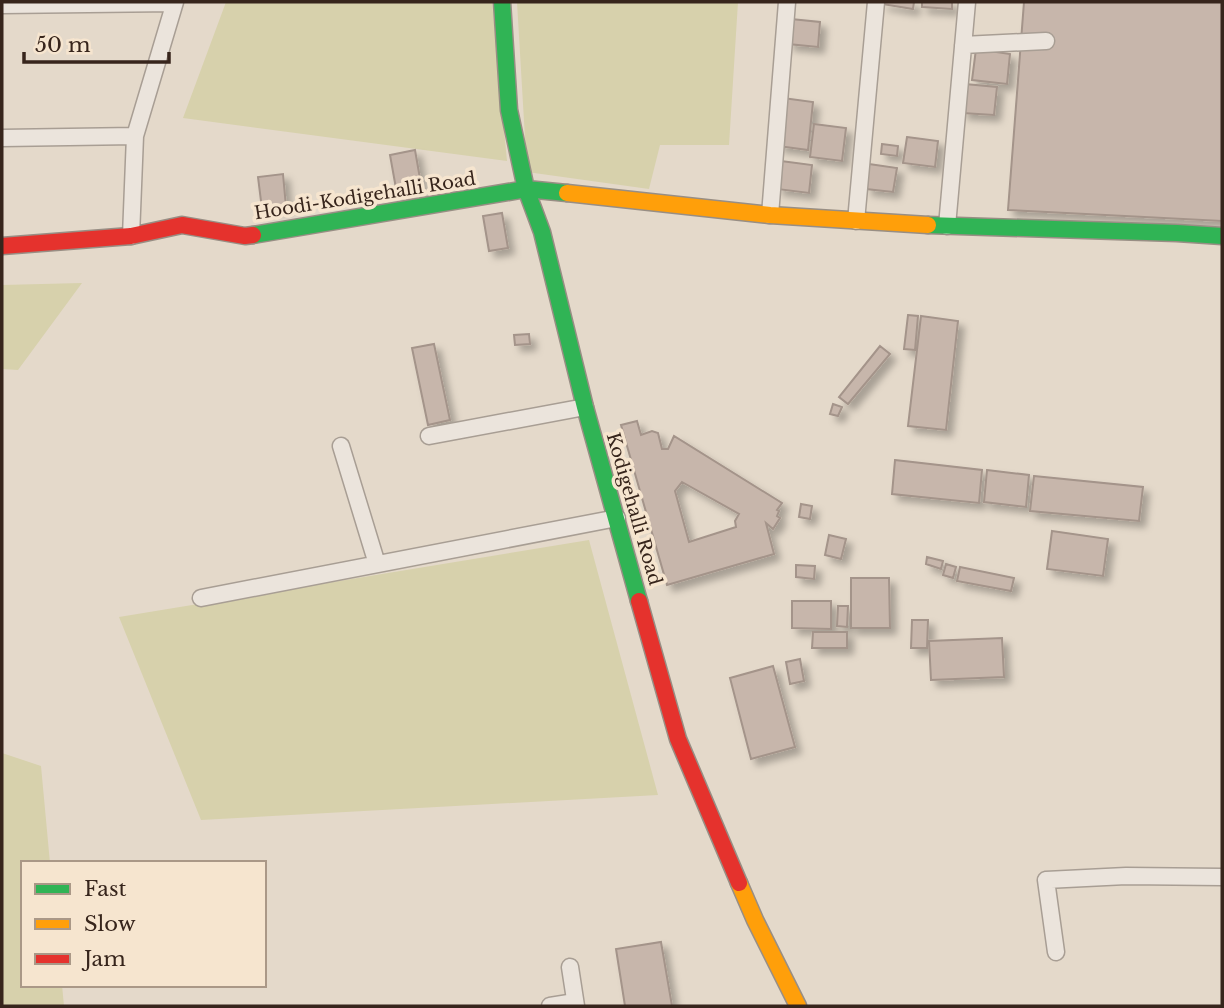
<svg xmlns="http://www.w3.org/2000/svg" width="1224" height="1008" font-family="'Libre Baskerville',serif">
  <defs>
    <filter id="shadow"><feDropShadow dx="6" dy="6" stdDeviation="3.5" flood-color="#0004"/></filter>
  </defs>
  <rect width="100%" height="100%" fill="#e4d9ca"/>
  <!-- green -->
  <path fill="#d7d1ac" d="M226 2H492L507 161 183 118Z
    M517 2H738L729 145H660L649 189 527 172Z
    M82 283 18 370 2 369V285Z
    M589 540 658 795 201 820 119 617Z
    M2 753 41 766 50 863H23V985H62L64 1006H2Z"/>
  <!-- building -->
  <path fill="#c7b6ab" stroke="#a4948a" stroke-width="2" fill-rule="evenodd" filter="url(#shadow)" d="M882 2H914L913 9 882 4Z
    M922 2H952V9L922 7Z
    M1024 2H1222V221L1008 210Z
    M791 19 820 22 818 47 788 44Z
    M976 49 1010 54 1007 84 972 80Z
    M965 84 997 87 994 115 962 113Z
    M783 98 813 102 808 150 778 146Z
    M814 124 846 128 842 161 810 157Z
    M907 137 938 141 935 167 903 163Z
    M882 144 898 146 897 156 881 154Z
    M415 150 422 190 397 194 390 155Z
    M781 161 812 165 809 193 777 189Z
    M869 164 897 168 893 192 866 189Z
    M283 174 286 207 262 209 258 177Z
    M502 213 508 248 489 251 483 216Z
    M908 315 918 316 915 350 904 349Z
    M921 316 958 321 946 430 908 426Z
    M529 334 530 344 515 345 514 335Z
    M434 344 450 420 428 425 412 348Z
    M880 346 890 354 848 404 839 397Z
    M833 404 842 407 838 416 830 414Z
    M637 421 641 435 652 431 658 433 662 449H668L674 436 782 503 777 510 779 511 777 516 780 518 773 529 766 523 774 554 667 585 621 425ZM682 482 739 514 735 521 736 527 689 542 675 491Z
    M895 460 982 470 979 503 892 494Z
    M987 470 1029 475 1026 507 984 502Z
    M1034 476 1143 487 1139 521 1030 511Z
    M801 504 812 506 810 519 799 517Z
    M1052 531 1108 539 1103 576 1047 569Z
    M829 535 846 539 841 559 825 555Z
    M927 557 943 561 941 569 926 564Z
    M946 564 956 567 953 578 943 575Z
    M796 565 815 566 814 579 796 577Z
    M960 567 1014 578 1011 591 957 581Z
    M851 578H889L890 628H851Z
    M792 601H831V629L792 628Z
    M838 606H848L847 627 837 626Z
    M912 620H928L927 648H911Z
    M813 632H847V648H812Z
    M1002 638 1004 677 931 680 929 641Z
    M800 659 804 681 790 684 786 662Z
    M773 666 795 747 751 759 730 678Z
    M661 942 672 1006H625L616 949Z"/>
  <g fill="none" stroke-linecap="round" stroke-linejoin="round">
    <defs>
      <path id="street" d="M2 5 174 3
        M963 45 1046 41
        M2 138 135 136
        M770 215 787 2
        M856 221 876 2
        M947 226 967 2
        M131 236 135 136 175 2
        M429 436 585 407
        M341 446 377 564
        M201 598 617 518
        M1056 952 1046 880 1126 876 1222 877
        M570 967 576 1006
        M550 1006 575 1002"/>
      <path id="fast" d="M502 2 509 110 526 189 542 232 585 407 639 601
        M928 225 1177 233 1222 236
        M253 235 526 189 567 193"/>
      <path id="slow" d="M567 193 770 215 928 225
        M739 883 755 920 798 1006"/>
      <path id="jam" d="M2 246 131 236 182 225 245 236 253 235
        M639 601 678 739 739 883"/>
    </defs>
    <!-- street casing -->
    <use href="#street" stroke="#a89e94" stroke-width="19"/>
    <!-- fast casing -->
    <use href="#fast" stroke="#988e84" stroke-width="19"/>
    <!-- slow casing -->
    <use href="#slow" stroke="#988e84" stroke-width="19"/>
    <!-- jam casing -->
    <use href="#jam" stroke="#988e84" stroke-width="19"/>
    <!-- street -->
    <use href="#street" stroke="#ebe4dc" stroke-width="16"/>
    <!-- fast -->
    <use href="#fast" stroke="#30b455" stroke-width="16"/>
    <!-- slow -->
    <use href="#slow" stroke="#ff9f0a" stroke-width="16"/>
    <!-- jam -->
    <use href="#jam" stroke="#e5322d" stroke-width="16"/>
  </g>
  <g text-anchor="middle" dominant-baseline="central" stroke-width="7" stroke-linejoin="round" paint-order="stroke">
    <!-- street labels -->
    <g font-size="18" fill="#37251c" stroke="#f6e5cf">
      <text transform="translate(365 196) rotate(-9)">Hoodi-Kodigehalli Road</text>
      <text transform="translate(634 509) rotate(74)">Kodigehalli Road</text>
    </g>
  </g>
  <!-- border -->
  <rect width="1224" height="1008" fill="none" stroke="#37251c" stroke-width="7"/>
  <!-- legend -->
  <rect x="21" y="861" width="245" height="126" fill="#f6e5cf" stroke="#aa9887" stroke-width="2"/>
  <rect x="35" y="884" width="35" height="10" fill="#30b455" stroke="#aa9887" stroke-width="2"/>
  <text x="84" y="896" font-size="21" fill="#37251c">Fast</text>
  <rect x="35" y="919" width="35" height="10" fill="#ff9f0a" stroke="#aa9887" stroke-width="2"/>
  <text x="84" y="931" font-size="21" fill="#37251c">Slow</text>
  <rect x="35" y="954" width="35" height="10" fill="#e5322d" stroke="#aa9887" stroke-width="2"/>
  <text x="84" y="966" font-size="21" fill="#37251c">Jam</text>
  <!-- scale -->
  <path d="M24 52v10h145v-10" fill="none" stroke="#37251c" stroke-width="3.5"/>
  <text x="35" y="52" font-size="21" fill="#37251c" stroke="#f6e5cf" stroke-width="5" paint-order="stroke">50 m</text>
</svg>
